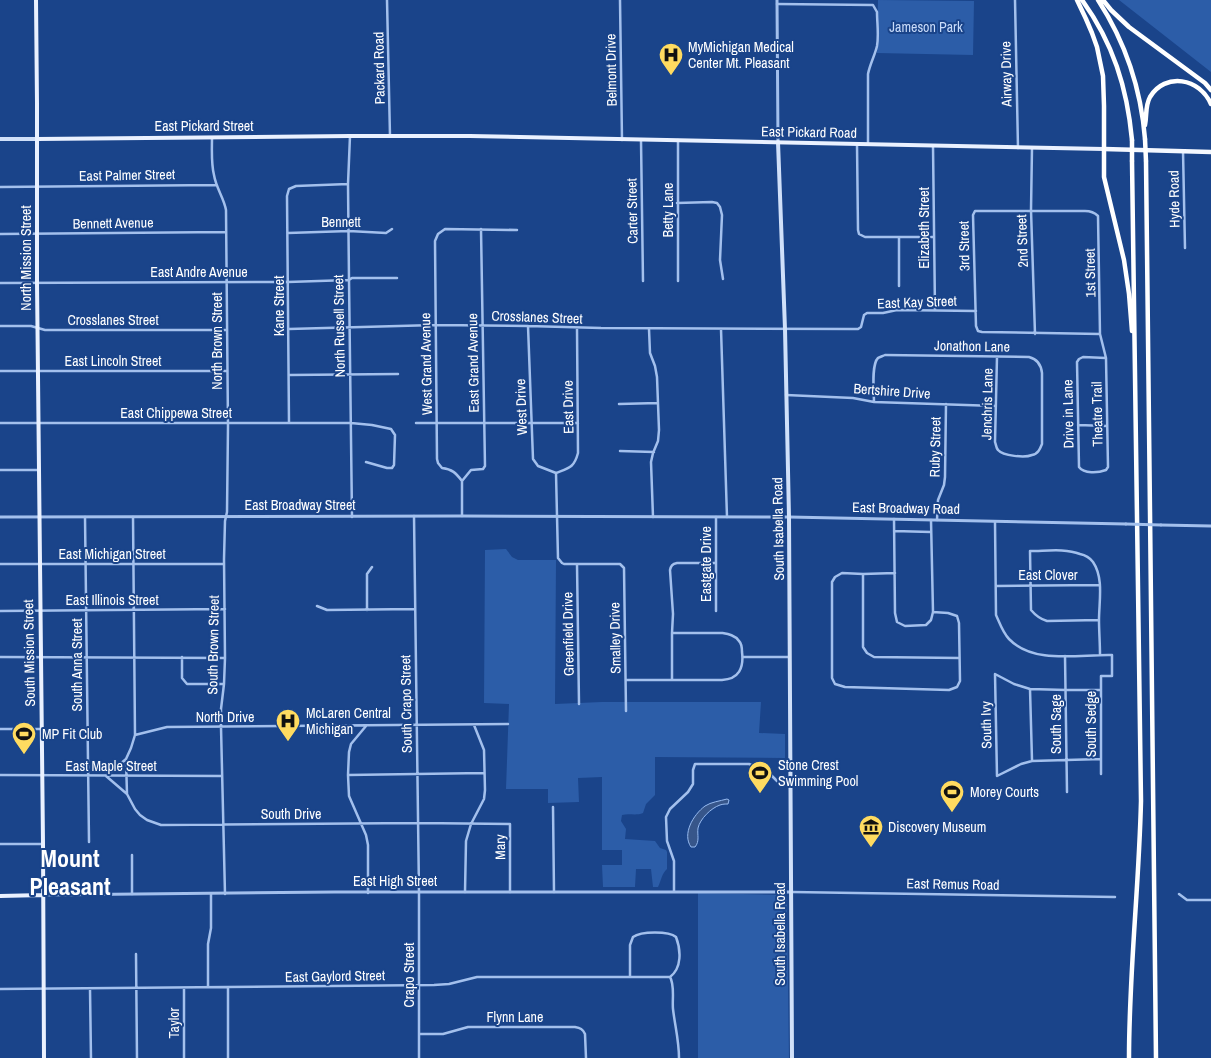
<svg xmlns="http://www.w3.org/2000/svg" width="1211" height="1058" font-family="'Archivo Narrow',sans-serif">
  <rect width="100%" height="100%" fill="#1a448a"/>
  <!-- green -->
  <path fill="#2c5da8" d="M878 0 974 1 973 55 877 53Z
    M1119 0H1211V72Z
    M506 549 512 557 518 560H556L555 704 602 702H761L759 733 785 734V758L655 757V795L646 804 643 813C636 816 629 813 622 815L621 821 626 829 625 839 655 841 660 848 666 850 667 852V869C662 873 661 881 658 887H653L651 869H636L635 887H603L602 865H622V850H602V777L578 778 579 802 548 803V789H506L509 704 484 703 485 550Z
    M698 893 782 895 786 896 787 898 789 1058H698Z"/>
  <!-- water -->
  <path fill="#37568a" stroke="#96baf0" d="M727 799 729 800 728 804C725 804 723 804 720 805 711 808 700 819 698 828 697 835 700 841 695 847H691C682 834 693 815 705 806 711 802 720 801 727 799Z"/>
  <g fill="none" stroke-linecap="round" stroke-linejoin="round">
    <!-- minor -->
    <path stroke="#a3c0ed" stroke-width="2.5" d="M387 0 390 136
      M620 0 622 140
      M1015 0 1018 148
      M777 4 873 5 877 12C877 23 879 35 877 46 875 55 870 64 868 74V144
      M350 136 348 184 349 280 352 517
      M212 138C212 150 211 163 214 175 216 188 224 198 226 210L228 426 227 512 225 521 224 559 225 658 224 684 221 709V727L225 894
      M641 140 643 281
      M678 140V281
      M857 144 858 230 859 234 865 237H934
      M933 146 935 310
      M1032 148 1031 210 1035 334
      M1183 151 1185 248
      M0 187 216 185
      M677 203 712 202 717 203 720 207 722 215 720 260 723 279
      M288 233 349 231 386 233 392 229
      M0 234 226 232
      M0 283 288 282 349 280 352 278H397
      M899 286V237
      M0 326H31L45 330H227
      M528 326 533 459 538 466 556 473
      M289 329 435 325 528 326 601 328 852 329H858L861 327 864 315 867 313H883L897 310 976 311
      M649 329 650 353 655 366 657 377 659 430 658 441 653 453 651 462 653 517
      M721 329 727 517
      M1100 334 982 332 978 331 976 326 973 215 975 211H1085C1091 211 1094 212 1098 216L1100 334 1106 358 1108 467 1106 470C1098 473 1084 474 1079 467L1077 362 1079 359 1083 357 1106 358
      M0 371H227
      M289 375 398 374
      M786 395 853 398 874 402 996 406
      M874 402C874 392 871 365 878 358 879 357 883 356 885 355L1029 357C1037 359 1041 364 1042 373V444C1040 449 1038 454 1032 455 1025 458 1003 456 998 450 996 448 996 444 995 442L997 357
      M619 404 658 403
      M0 423H351L372 425 391 429 395 435 394 465 392 468H387L366 462
      M289 423 287 196 289 189 296 186 348 184
      M416 423H578
      M1078 425 1107 426
      M620 451 654 452
      M0 470H39
      M556 473 558 558 562 563 564 564H620L624 568 626 711
      M556 473C569 468 574 468 578 453L577 328
      M462 481C456 473 452 469 442 468L438 463 437 459 435 241 438 234 445 229 517 230
      M462 481 471 470 483 469 485 466 481 229
      M414 516 419 892V1058
      M462 516V481
      M85 517 89 842
      M133 517 135 735
      M716 517V611
      M894 519 895 613 897 622 905 626 926 625 931 620 933 612 931 520
      M937 520 938 500 944 485 945 477 946 404
      M995 522 996 615C1000 624 1003 633 1009 639 1034 665 1080 654 1112 655V676H1101V774
      M894 531 931 532
      M0 564H224
      M577 564 579 704
      M895 573 863 574 842 573 835 577 832 582V678L835 684 845 687 949 690 957 687 960 681 959 623 957 616 948 613 933 612
      M863 574V647L867 653 874 657 959 658
      M996 586 1100 585
      M317 606 327 610 415 609
      M367 610V574L372 567
      M0 611 225 609
      M1099 620 1047 621C1040 619 1036 616 1031 610L1030 551C1046 551 1065 548 1080 554 1085 555 1090 558 1093 562 1104 578 1099 602 1099 620 1099 631 1100 643 1100 655
      M1065 656 1067 792
      M0 657C75 658 150 657 225 658
      M182 657V678L187 684H224
      M743 657H789
      M626 680H722C739 679 744 668 742 652 742 648 742 644 739 641 735 635 728 634 722 633H672
      M672 680V633L673 614 670 570C671 566 672 564 677 563H716
      M1030 689 1032 760
      M508 724 167 727 135 735 131 748 126 759 127 794 135 809 140 815 147 820 161 825 418 823 510 824V892
      M366 726 351 744 349 752 348 775 349 796 366 835 368 845V893
      M0 729H41
      M126 759 106 776 127 794
      M1101 759 1032 761 1021 764 997 776 995 674 1014 684 1030 689 1066 690H1101
      M0 775 222 776
      M348 775 484 773
      M553 807 554 892
      M0 844H43
      M132 855V894
      M674 891V861L667 841 666 817 670 809 688 792 693 784V770L695 764H749L768 772 778 782 791 783
      M465 892 466 841 471 824 484 799 485 790 484 750 474 725
      M792 892 1115 897
      M1179 894 1187 900H1211
      M136 954 137 1058
      M630 976V945L633 937C641 931 669 931 676 937 681 950 682 968 670 977
      M670 977C675 985 672 1000 673 1009 675 1026 679 1041 679 1058
      M208 987V944L211 928V894
      M184 988V1058
      M0 989 434 985 449 984 477 977H670
      M90 989 91 1058
      M419 1034H443L468 1027H575C580 1028 583 1029 585 1034L586 1058
      M228 1058V987"/>
    <!-- tertiary -->
    <path stroke="#a3c0ed" stroke-width="3" d="M777 0 778 142
      M0 517 462 516 789 517 1126 524
      M1161 525 1211 526
      M43 895 335 892H791"/>
    <!-- secondary -->
    <path stroke="#d0e0f9" stroke-width="4" d="M0 139H37
      M778 142 785 329 789 517 792 1058"/>
    <!-- primary -->
    <path stroke="#eaf1ff" stroke-width="4" d="M36 0 37 103V282L43 844 44 1058
      M37 139 350 136H470L1104 149
      M0 896 43 895"/>
    <!-- trunk -->
    <path stroke="#f4f8ff" stroke-width="4.5" d="M1104 149 1211 152"/>
    <!-- motorway -->
    <path stroke="#fff" stroke-width="4.5" d="M1077 0 1086 19 1092 33 1097 47 1103 76 1104 106V177L1124 260 1129 294 1132 331
      M1082 0C1113 43 1127 87 1132 140
      M1098 0C1126 43 1141 89 1145 139
      M1103 0 1111 10 1129 27 1205 83 1211 90
      M1145 125C1147 115 1145 106 1150 97 1165 72 1200 78 1211 104
      M1146 161 1150 512 1156 1058
      M1129 1058C1129 972 1139 887 1141 801L1132 161"/>
    <!-- tertiary-bridge -->
    <path stroke="#a3c0ed" stroke-width="3" d="M1126 524 1161 525"/>
    <!-- motorway-bridge -->
    <path stroke="#fff" stroke-width="4.5" d="M1145 139 1146 161
      M1132 140V161"/>
  </g>
  <!-- icons -->
  <defs>
    <symbol id="hospital-pin" viewBox="-11 -11 22 30"><path d="M0 17L-7.5 6A9.5 9.5 0 1 1 7.5 6Z" fill="#ffdb60" stroke="#1a448a"/><path d="M-5-5h3v3.5h4V-5h3V5h-3V1.5h-4V5h-3Z" fill="#111"/></symbol>
    <symbol id="stadium-pin" viewBox="-11 -11 22 30"><path d="M0 17L-7.5 6A9.5 9.5 0 1 1 7.5 6Z" fill="#ffdb60" stroke="#1a448a"/><path d="M0-5a6.5 5 0 1 0 0 10a6.5 5 0 1 0 0-10ZM-3.5-1.8h7v3.6h-7Z" fill="#111"/></symbol>
    <symbol id="museum-pin" viewBox="-11 -11 22 30"><path d="M0 17L-7.5 6A9.5 9.5 0 1 1 7.5 6Z" fill="#ffdb60" stroke="#1a448a"/><path d="M0-6L6-3V-2H-6V-3ZM-5-1h2V3h-2ZM-1-1h2V3h-2ZM3-1h2V3H3ZM-6 4H6V6H-6Z" fill="#111"/></symbol>
  </defs>
  <g fill-rule="evenodd">
    <use href="#hospital-pin" x="657" y="41" width="28" height="38"/>
    <use href="#hospital-pin" x="274" y="707" width="28" height="38"/>
    <use href="#stadium-pin" x="10" y="720" width="28" height="38"/>
    <use href="#stadium-pin" x="746" y="759" width="28" height="38"/>
    <use href="#stadium-pin" x="938" y="778" width="28" height="38"/>
    <use href="#museum-pin" x="857" y="813" width="28" height="38"/>
  </g>
  <g text-anchor="middle" dominant-baseline="central" stroke-width="4" stroke-linejoin="round" paint-order="stroke">
    <!-- park labels -->
    <g font-size="14" fill="#c9dcfa" stroke="#1a448a">
      <text x="926" y="27">Jameson Park</text>
    </g>
    <!-- poi labels -->
    <g font-size="14" fill="#fff" stroke="#1a448a" text-anchor="start">
      <text x="688" y="47">MyMichigan Medical<tspan x="688" dy="16">Center Mt. Pleasant</tspan></text>
      <text x="306" y="713">McLaren Central<tspan x="306" dy="16">Michigan</tspan></text>
      <text x="42" y="734">MP Fit Club</text>
      <text x="778" y="765">Stone Crest<tspan x="778" dy="16">Swimming Pool</tspan></text>
      <text x="970" y="792">Morey Courts</text>
      <text x="888" y="827">Discovery Museum</text>
    </g>
    <!-- street labels -->
    <g font-size="14" fill="#fff" stroke="#1a448a">
      <text transform="translate(379 68) rotate(-91)">Packard Road</text>
      <text transform="translate(611 70) rotate(-91)">Belmont Drive</text>
      <text transform="translate(1006 74) rotate(-91)">Airway Drive</text>
      <text x="204" y="126">East Pickard Street</text>
      <text transform="translate(809 132) rotate(1)">East Pickard Road</text>
      <text transform="translate(127 175) rotate(-1)">East Palmer Street</text>
      <text transform="translate(1174 199) rotate(-91)">Hyde Road</text>
      <text transform="translate(668 210) rotate(-90)">Betty Lane</text>
      <text transform="translate(632 211) rotate(-91)">Carter Street</text>
      <text x="341" y="222">Bennett</text>
      <text transform="translate(113 223) rotate(-1)">Bennett Avenue</text>
      <text transform="translate(924 228) rotate(-90)">Elizabeth Street</text>
      <text transform="translate(1022 241) rotate(-92)">2nd Street</text>
      <text transform="translate(964 246) rotate(-91)">3rd Street</text>
      <text transform="translate(26 258) rotate(-90)">North Mission Street</text>
      <text x="199" y="272">East Andre Avenue</text>
      <text transform="translate(1090 273) rotate(-91)">1st Street</text>
      <text transform="translate(917 302) rotate(-2)">East Kay Street</text>
      <text transform="translate(279 306) rotate(-90)">Kane Street</text>
      <text transform="translate(537 317) rotate(2)">Crosslanes Street</text>
      <text x="113" y="320">Crosslanes Street</text>
      <text transform="translate(339 326) rotate(-91)">North Russell Street</text>
      <text transform="translate(217 341) rotate(-90)">North Brown Street</text>
      <text transform="translate(972 346) rotate(1)">Jonathon Lane</text>
      <text x="113" y="361">East Lincoln Street</text>
      <text transform="translate(473 363) rotate(-91)">East Grand Avenue</text>
      <text transform="translate(426 364) rotate(-91)">West Grand Avenue</text>
      <text transform="translate(892 391) rotate(4)">Bertshire Drive</text>
      <text transform="translate(987 404) rotate(-89)">Jenchris Lane</text>
      <text transform="translate(521 407) rotate(-92)">West Drive</text>
      <text transform="translate(568 407) rotate(-91)">East Drive</text>
      <text x="176" y="413">East Chippewa Street</text>
      <text transform="translate(1068 414) rotate(-91)">Drive in Lane</text>
      <text transform="translate(1097 414) rotate(-91)">Theatre Trail</text>
      <text transform="translate(935 447) rotate(-89)">Ruby Street</text>
      <text x="300" y="505">East Broadway Street</text>
      <text transform="translate(906 508) rotate(1)">East Broadway Road</text>
      <text transform="translate(778 529) rotate(-91)">South Isabella Road</text>
      <text x="112" y="554">East Michigan Street</text>
      <text transform="translate(706 564) rotate(-90)">Eastgate Drive</text>
      <text x="1048" y="575">East Clover</text>
      <text x="112" y="600">East Illinois Street</text>
      <text transform="translate(568 634) rotate(-91)">Greenfield Drive</text>
      <text transform="translate(615 638) rotate(-91)">Smalley Drive</text>
      <text transform="translate(213 645) rotate(-89)">South Brown Street</text>
      <text transform="translate(29 653) rotate(-91)">South Mission Street</text>
      <text transform="translate(77 665) rotate(-90)">South Anna Street</text>
      <text transform="translate(406 704) rotate(-91)">South Crapo Street</text>
      <text x="225" y="717">North Drive</text>
      <text transform="translate(1056 724) rotate(-90)">South Sage</text>
      <text transform="translate(1091 724) rotate(-90)">South Sedge</text>
      <text transform="translate(986 725) rotate(-91)">South Ivy</text>
      <text x="111" y="766">East Maple Street</text>
      <text x="291" y="814">South Drive</text>
      <text transform="translate(500 847) rotate(-91)">Mary</text>
      <text x="395" y="881">East High Street</text>
      <text transform="translate(953 884) rotate(1)">East Remus Road</text>
      <text transform="translate(780 934) rotate(-90)">South Isabella Road</text>
      <text transform="translate(409 975) rotate(-90)">Crapo Street</text>
      <text transform="translate(335 976) rotate(-1)">East Gaylord Street</text>
      <text x="515" y="1017">Flynn Lane</text>
      <text transform="translate(174 1023) rotate(-90)">Taylor</text>
    </g>
    <!-- town labels -->
    <g font-size="24" font-weight="bold" fill="#fff" stroke="#1a448a">
      <text x="70" y="858">Mount<tspan x="70" dy="28">Pleasant</tspan></text>
    </g>
  </g>
</svg>
